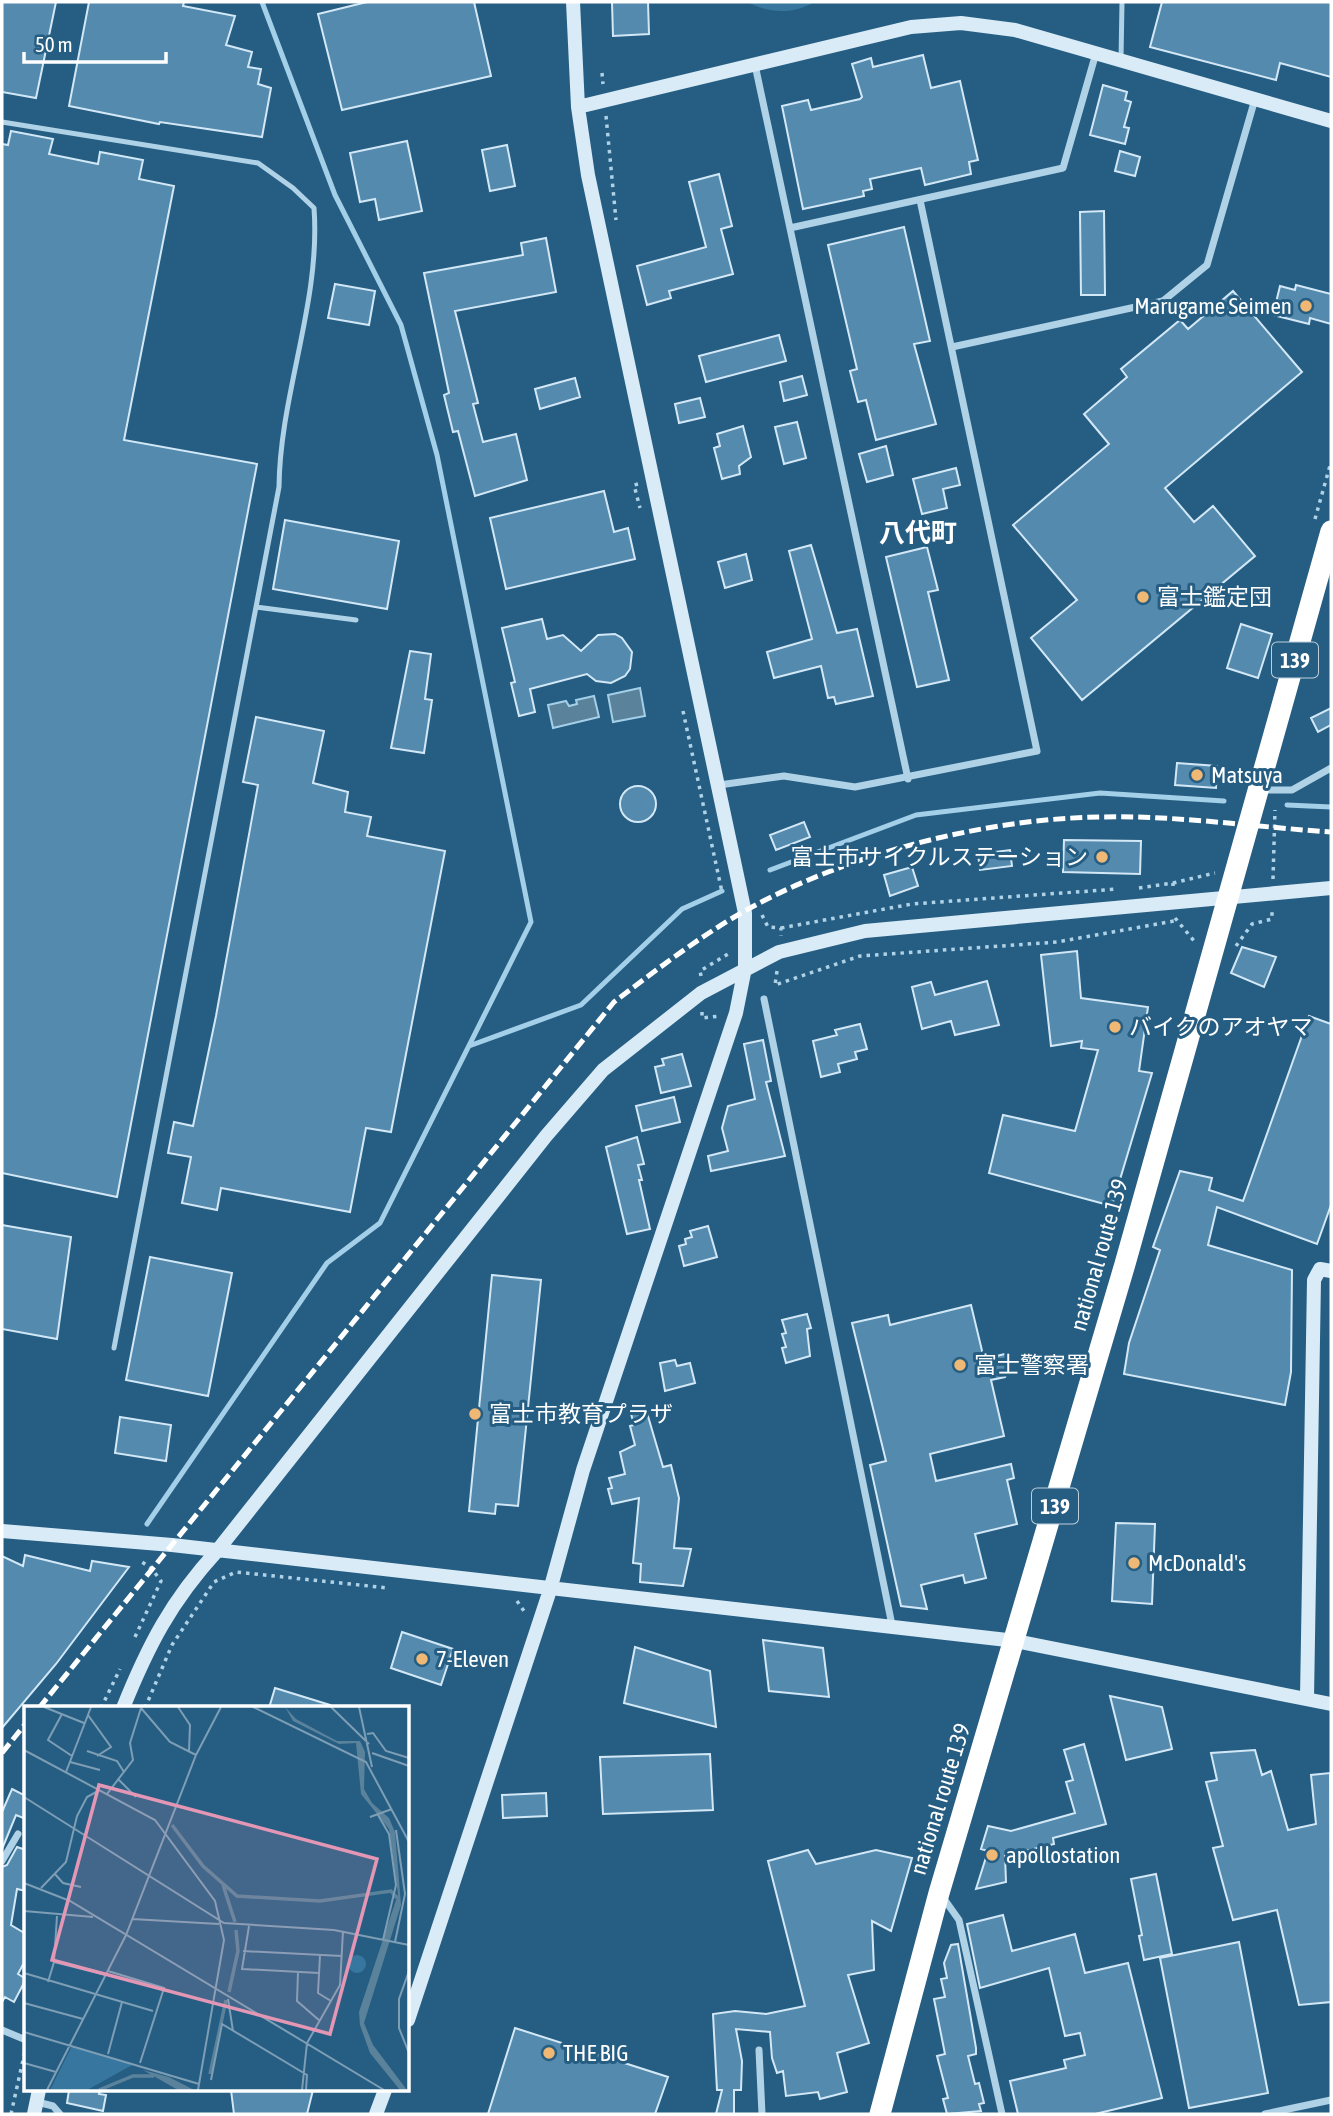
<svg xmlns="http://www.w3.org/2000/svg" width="1333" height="2116" font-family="'Asap Condensed','Noto Sans JP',sans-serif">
  <rect width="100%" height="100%" fill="#265e83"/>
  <!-- green -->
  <path fill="#37779f" d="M747 2H814C793 15 768 13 747 2Z"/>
  <!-- water -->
  <path fill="#5b829b" stroke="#a4cfe8" stroke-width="2" d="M640 688 645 716 613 722 608 695Z
    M594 696 599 717 553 728 548 705 566 701 569 706 577 704 576 700Z"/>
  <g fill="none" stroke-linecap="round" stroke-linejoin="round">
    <!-- stream -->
    <path stroke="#a4cfe8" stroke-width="5" d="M1287 805 1331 807
      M770 870 916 815 1100 793 1224 801
      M469 1046 581 1005 682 909 722 891
      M147 1524 327 1263 380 1223 531 922 437 455 401 325 335 195 262 2"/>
  </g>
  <!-- building -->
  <path fill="#538aad" stroke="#d3e8f6" stroke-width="2" d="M2 2H56L36 98 2 92Z
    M89 2H184L183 6 235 16 226 45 252 52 248 67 261 69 258 84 271 88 262 137 160 122 159 124 69 106Z
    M367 2H474L491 76 342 110 318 14Z
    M612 2H648L649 34 613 36Z
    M1162 2H1331V77L1280 63 1276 80 1150 47Z
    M923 55 931 88 960 81 978 160 969 162 971 174 925 185 921 168 870 179 872 189 863 191 864 196 803 209 782 106 808 100 811 110 860 99 862 97 852 64 871 58 873 67Z
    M1103 85 1127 92 1125 100 1131 102 1124 127 1129 128 1125 144 1090 135Z
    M11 131 53 139 49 154 98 164 100 152 143 160 139 179 174 186 124 440 257 464 117 1197 2 1173V144L8 145Z
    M407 141 422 211 379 220 375 199 360 202 350 153Z
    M507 145 515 186 490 191 482 150Z
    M1120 151 1140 157 1135 176 1115 171Z
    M719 174 732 226 721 229 733 274 669 291 671 298 647 305 637 266 706 247 689 182Z
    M1104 211 1105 295H1081L1080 212Z
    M904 227 930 341 914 344 936 424 876 440 866 400 858 402 850 371 857 369 828 245Z
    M546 238 556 292 455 311 478 403 473 404 483 442 516 434 527 480 475 496 458 431 453 432 444 395 449 393 424 273 523 255 521 243Z
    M335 284 375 291 369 325 328 318Z
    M1296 285 1331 294V324L1310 318 1309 324 1273 315 1280 286 1295 290Z
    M1233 291 1302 372 1165 488 1194 522 1213 506 1255 556 1082 700 1031 638 1077 600 1013 525 1109 444 1084 414 1127 377 1121 369 1180 320 1188 329Z
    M779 335 786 361 706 382 699 356Z
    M802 376 807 395 784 401 780 382Z
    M575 378 580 397 540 409 535 389Z
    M700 398 705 417 679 423 675 404Z
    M797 422 806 458 784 464 775 427Z
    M743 426 751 457 739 466 740 474 722 479 714 448 720 446 717 434Z
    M886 446 893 475 867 482 859 454Z
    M956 468 960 485 943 489 947 508 922 514 913 479Z
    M604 491 614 532 628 528 635 559 506 589 490 518Z
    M285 520 399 541 387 609 273 589Z
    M811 545 837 633 857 629 873 696 836 704 834 697 828 698 821 666 774 678 767 652 812 639 789 551Z
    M927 547 938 590 928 592 949 680 917 687 886 557Z
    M746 554 752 580 725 588 718 562Z
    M542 619 547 639 563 635 581 651 598 635 615 634 622 638 632 652 630 669 625 676 611 683 596 681 587 674 530 689 535 712 519 716 511 683 515 682 502 628Z
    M1241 624 1272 634 1258 678 1227 668Z
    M410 651 431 654 425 699 432 700 424 753 391 748Z
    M1331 708V725L1318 732 1311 718Z
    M256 717 324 731 313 783 348 792 345 812 371 817 367 836 445 851 391 1132 366 1128 350 1212 221 1188 217 1210 182 1203 191 1157 168 1153 174 1122 193 1126 216 1016 258 785 243 782Z
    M1177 763 1217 766 1216 788 1175 785Z
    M620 804a18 18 0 1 1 36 0a18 18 0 1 1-36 0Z
    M804 822 810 837 776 850 770 835Z
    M1064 840 1141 841 1140 874 1063 872Z
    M1010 850 1012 866 980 870 978 854Z
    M912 867 918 886 890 896 884 875Z
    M1242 947 1276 957 1264 987 1231 973Z
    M1077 951 1081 998 1148 1007 1139 1071 1152 1073 1112 1206 989 1173 1003 1115 1075 1131 1098 1050 1081 1048 1082 1041 1051 1046 1041 955Z
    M987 981 999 1025 955 1035 951 1021 922 1029 912 987 931 982 935 995Z
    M1309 1016 1331 1024V1205L1317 1244 1217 1207 1208 1245 1292 1270 1291 1372 1285 1405 1124 1374 1129 1343 1160 1250 1153 1247 1180 1171 1212 1178 1209 1190 1243 1201Z
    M860 1024 867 1049 855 1052 857 1059 838 1064 840 1072 821 1077 813 1041 837 1035 835 1030Z
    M763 1040 771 1081 766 1082 785 1156 711 1171 708 1156 728 1151 722 1128 728 1106 755 1099 744 1044Z
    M682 1054 691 1086 661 1093 655 1067 664 1065 662 1059Z
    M674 1097 680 1122 642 1131 636 1106Z
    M637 1137 644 1164 638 1165 642 1180H639L650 1229 627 1234 606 1147Z
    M2 1225 71 1237 57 1339 2 1329Z
    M708 1226 717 1257 684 1266 679 1246 686 1244 685 1239 692 1237 690 1231Z
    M150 1257 232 1273 208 1396 126 1380Z
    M492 1275 541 1280 518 1506 496 1504 495 1514 469 1511Z
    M971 1305 984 1359 1005 1354 1009 1370 1005 1377 991 1380 1004 1436 930 1454 936 1481 1011 1464 1014 1478 1007 1480 1017 1524 975 1534 986 1578 965 1583 963 1575 921 1585 927 1609 901 1606 870 1465 886 1461 852 1323 888 1315 890 1325Z
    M807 1314 811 1328 807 1329 810 1356 786 1363 782 1348 786 1347 782 1334 786 1333 782 1320Z
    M675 1360 677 1366 690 1363 695 1383 665 1391 660 1363Z
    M645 1406 663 1467 671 1465 679 1498 674 1548 691 1549 683 1586 640 1582 641 1564 633 1563 639 1498 612 1504 608 1489 612 1488 609 1478 625 1474 620 1452 635 1445 630 1426 634 1425 630 1410Z
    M120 1417 171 1425 166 1461 115 1453Z
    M1116 1523 1155 1524 1152 1604 1112 1601Z
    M25 1555 90 1571 92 1561 129 1567 56 1664 2 1728V1556L23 1566Z
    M402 1632 453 1649 441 1685 391 1668Z
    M763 1640 823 1648 829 1697 769 1691Z
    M635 1647 710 1671 716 1727 624 1703Z
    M275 1688 330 1705 329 1708H269Z
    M1110 1696 1162 1707 1172 1749 1126 1760Z
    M1084 1744 1106 1824 1053 1838 1054 1844 1005 1856 1006 1882 976 1889 988 1851 981 1849 988 1826 1011 1831 1075 1813 1066 1782 1073 1780 1064 1750Z
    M1255 1750 1262 1775 1271 1771 1288 1830 1316 1824 1311 1775 1330 1773 1331 2002 1299 2005 1277 1910 1233 1920 1213 1848 1223 1846 1206 1782 1217 1780 1211 1753Z
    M710 1754 713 1810 603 1814 600 1757Z
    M12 1789 26 1796V1819L16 1815 2 1849V1812Z
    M546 1793 547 1816 503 1818 502 1795Z
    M17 1847 26 1850V1891L17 1889 11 1925 26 1934V1959L18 1974 26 1979 14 2002 5 1997 2 2002V1867L7 1865Z
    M808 1850 816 1864 876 1850 912 1858 891 1931 872 1921 874 1970 848 1975 869 2043 837 2053 847 2092 820 2099 818 2092 786 2096 783 2071 777 2073 772 2058 770 2032 736 2029 742 2061 741 2090H734V2114H716L722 2090H717L713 2014 735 2011 766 2014 805 2006 768 1861Z
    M1156 1874 1172 1954 1144 1960 1139 1936 1142 1935 1131 1879Z
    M1003 1915 1012 1951 1075 1934 1085 1973 1128 1963 1162 2098 1095 2114H1018L1010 2081 1066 2068 1064 2060 1085 2055 1080 2033 1065 2036 1049 1968 980 1988 967 1924Z
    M1239 1942 1268 2093 1189 2108 1160 1958Z
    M958 1944 976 2048V2054L968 2056 975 2084 979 2083 984 2103 979 2104 981 2111 947 2114 943 2099 948 2098 937 2056 945 2054 934 1999 945 1997 941 1979 947 1978 944 1963 951 1945Z
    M515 2028 668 2077 655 2114H488Z
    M69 2090H100L99 2094 106 2095 103 2111 67 2103Z
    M231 2090H313L307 2114H234Z"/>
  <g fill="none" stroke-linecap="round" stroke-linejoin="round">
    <!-- path -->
    <path stroke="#afd2e7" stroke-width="3.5" stroke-dasharray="3.5 5" stroke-linecap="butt" d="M602 73 603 84
      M606 116 616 220
      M638 484 634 485 640 508
      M1315 519 1331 462
      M683 711 722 892
      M1273 879 1275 810
      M1173 883 1215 873
      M1139 888 1173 883V886
      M762 915 768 927 781 928V936
      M1175 918 1195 942
      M781 928 912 904 1117 889
      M1236 946 1252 924 1272 919V908
      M777 971 775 985 860 956 1057 942 1174 921
      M701 976 700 971 728 954
      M702 1012V1018L720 1016
      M517 1601 526 1614
      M135 1637 161 1581 152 1569 139 1560
      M101 1708 120 1669
      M145 1708 172 1645 214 1582 236 1572 388 1588
      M11 2114 25 2051"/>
    <!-- lane -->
    <path stroke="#afd2e7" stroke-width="5" d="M1121 59 1122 2
      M2 122 258 163 293 188 314 208C321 302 280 393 279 487L114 1348
      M256 607 356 620"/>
    <!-- street -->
    <path stroke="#afd2e7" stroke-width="7" d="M755 65 908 779
      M790 228 1063 168 1096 53
      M952 347 1163 301 1207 265 1255 99
      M719 785 784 776 855 787 1037 751 920 200
      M1262 790H1292L1331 768
      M764 999 892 1625
      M2 1861 18 1834
      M942 1896 959 1920 1002 2114
      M2 2030 26 2040
      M759 2050 762 2114
      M37 2102 53 2106 60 2114
      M1265 2114 1331 2100"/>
    <!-- secondary -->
    <path stroke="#d9ebf6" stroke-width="14" d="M578 107 911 27 961 23 1015 30 1331 121
      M2 1531 172 1545 1016 1641 1331 1704
      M1307 1698 1314 1280 1320 1269 1331 1271
      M123 1708C148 1646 171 1601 217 1551L546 1136 603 1070 701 993 779 952 865 931 1331 888
      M408 2020 550 1590 583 1470 736 1013 745 968V913L588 175 578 107 573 2
      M34 2114 39 2090
      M376 2114 385 2090"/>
    <!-- highway -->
    <path stroke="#fff" stroke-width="21" d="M880 2114 939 1893 1125 1264 1331 531"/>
    <!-- rail -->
    <path stroke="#fff" stroke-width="5" stroke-dasharray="12 5" stroke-linecap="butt" d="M39 1708 614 1002C646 978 678 953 712 931 817 861 974 819 1099 817 1176 815 1254 827 1331 832
      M2 1753 26 1723"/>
  </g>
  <!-- markers -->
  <g fill="#f0b875" stroke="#265e83" stroke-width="2.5">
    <circle cx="1306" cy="306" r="7"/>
    <circle cx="1143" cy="597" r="7"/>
    <circle cx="1197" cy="775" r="7"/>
    <circle cx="1102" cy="857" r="7"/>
    <circle cx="1115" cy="1027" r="7"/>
    <circle cx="960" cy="1365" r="7"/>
    <circle cx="475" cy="1414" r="7"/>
    <circle cx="1134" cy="1563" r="7"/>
    <circle cx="422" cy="1659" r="7"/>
    <circle cx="992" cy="1855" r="7"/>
    <circle cx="549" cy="2053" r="7"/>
  </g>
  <g text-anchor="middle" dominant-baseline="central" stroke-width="6" stroke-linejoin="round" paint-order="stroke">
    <!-- shield labels -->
    <g fill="#265e83" stroke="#becfda" stroke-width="2">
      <rect x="1272" y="642.5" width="46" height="35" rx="5"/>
      <rect x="1032" y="1488.5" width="46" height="35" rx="5"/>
    </g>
    <g font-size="21" font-weight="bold" fill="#fff">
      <text x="1295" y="660">139</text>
      <text x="1055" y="1506">139</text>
    </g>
    <!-- poi labels -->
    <g font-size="23" fill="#fff" stroke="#265e83" text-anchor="start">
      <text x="1292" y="306" text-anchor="end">Marugame Seimen</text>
      <text x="1157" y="597">富士鑑定団</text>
      <text x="1211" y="775">Matsuya</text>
      <text x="1088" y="857" text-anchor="end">富士市サイクルステーション</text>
      <text x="1129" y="1027">バイクのアオヤマ</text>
      <text x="974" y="1365">富士警察署</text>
      <text x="489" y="1414">富士市教育プラザ</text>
      <text x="1148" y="1563">McDonald's</text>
      <text x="436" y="1659">7-Eleven</text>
      <text x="1006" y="1855">apollostation</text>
      <text x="563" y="2053">THE BIG</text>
    </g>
    <!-- street labels -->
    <g font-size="23" fill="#fff" stroke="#265e83">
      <text transform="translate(1099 1255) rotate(-74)">national route 139</text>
      <text transform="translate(940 1799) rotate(-73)">national route 139</text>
    </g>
    <!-- quarter labels -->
    <g font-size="26" font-weight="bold" fill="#fff" stroke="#265e83">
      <text x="918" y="533">八代町</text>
    </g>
  </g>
  <!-- overview -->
  <g transform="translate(24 1706)">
    <rect width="385" height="385" fill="#265e83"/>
    <path d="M324 258a9 9 0 1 1 18 0a9 9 0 1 1-18 0ZM48 340 110 358 63 384H26Z" fill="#37779f"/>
    <path d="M261 1 272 13 313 35H336L341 46 340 83 348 97 365 112 371 126 377 199 340 317 349 339 383 384H376L346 347 336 319 335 306 374 188 365 123 337 88 332 37 315 38 269 15ZM119 364 145 371 170 384H154Z" fill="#5b829b"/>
    <path fill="none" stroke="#5b829b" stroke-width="3.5" d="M148 119 179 160 213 190 296 195 367 185 373 192M199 179 211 216M205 286 214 245 212 224M186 368 202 294M75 384 109 370H130"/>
    <path fill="none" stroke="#7d9eb5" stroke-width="2" d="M20 1 60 17M154 1 166 19 165 45M229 1 342 56 385 136M307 1 345 38M335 1 348 61M117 2 146 36 172 49M38 8 24 34 48 50M64 9 87 41 73 50M343 28 349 27 362 45 385 52M0 44 131 114 191 195 200 234 174 384M63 45 93 55 100 66M348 47 385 60M46 56 76 64M42 66 67 1M94 73 112 91M83 88 109 54 106 37 117 2M0 91 200 217 310 224 385 239M354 109 365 128 372 179 359 234M346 111 368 103M30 167 39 177 57 181M0 177 46 195 360 384M17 182 42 156 53 110 63 91 76 84M0 205 69 211M108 213 195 218M225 220 218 263 295 267M371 236 381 188 372 124M219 245 318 250M296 249 294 287 307 295M30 256 82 269M84 265 140 282 116 357M385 265 375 293V322L385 347M274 266 273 295 296 315M0 267 129 305M24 276 30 256 33 210M204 293 209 325M0 297 59 313M0 326 175 378M84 348 98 296M0 357 32 366M187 374 198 318 283 369 282 384M23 384 102 229 172 49 197 1M278 384 283 337 316 279 319 225"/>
    <path fill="#e497b5" fill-opacity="0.15" stroke="#e497b5" stroke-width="3.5" d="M75 79 353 153 306 328 28 254Z"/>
    <rect width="385" height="385" fill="none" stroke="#fff" stroke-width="3.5"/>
  </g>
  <!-- border -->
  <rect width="1333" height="2116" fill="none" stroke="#ffffff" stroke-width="7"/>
  <!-- scale -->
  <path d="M24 52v10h142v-10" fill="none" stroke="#ffffff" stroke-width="3.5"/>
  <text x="35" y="52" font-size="21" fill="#ffffff" stroke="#265e83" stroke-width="5" paint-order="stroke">50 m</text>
</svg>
